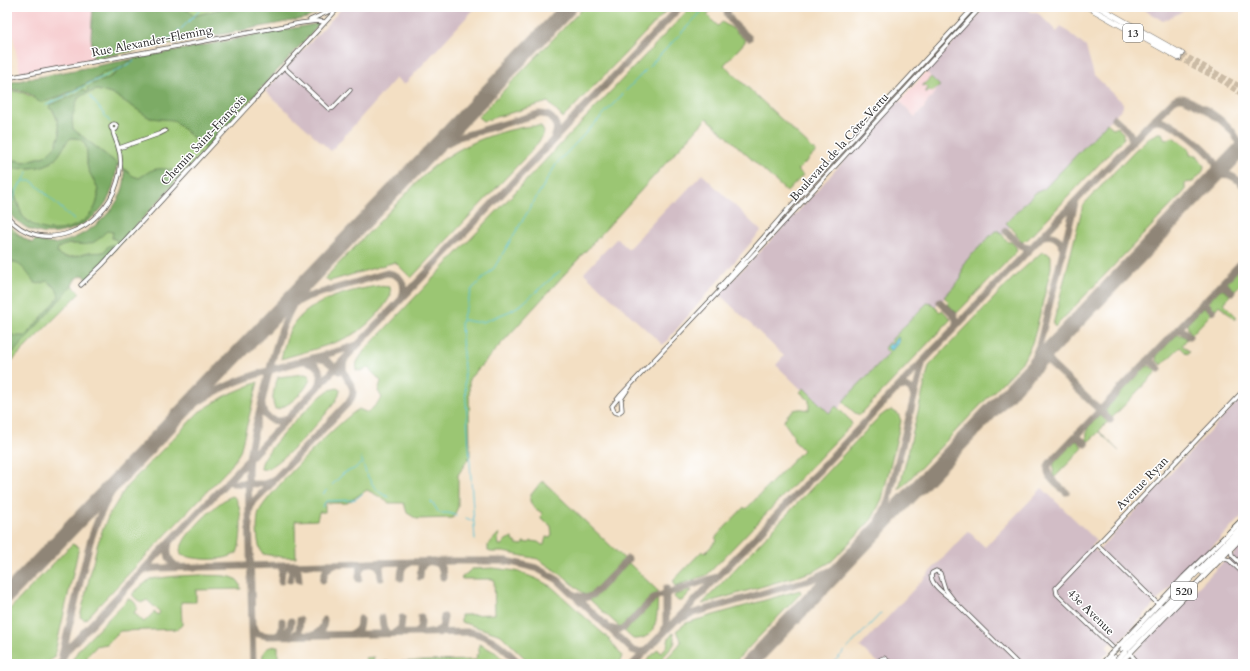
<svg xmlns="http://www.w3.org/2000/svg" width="1250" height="671" font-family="Cardo,serif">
  <rect width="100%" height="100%" fill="#fff"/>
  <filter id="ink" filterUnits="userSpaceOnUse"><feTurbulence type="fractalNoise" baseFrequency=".025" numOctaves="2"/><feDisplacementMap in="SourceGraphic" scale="8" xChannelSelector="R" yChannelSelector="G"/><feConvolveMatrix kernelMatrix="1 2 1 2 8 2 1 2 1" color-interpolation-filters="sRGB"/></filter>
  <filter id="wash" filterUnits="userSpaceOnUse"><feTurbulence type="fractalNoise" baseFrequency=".012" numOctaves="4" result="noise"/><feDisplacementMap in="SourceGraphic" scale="16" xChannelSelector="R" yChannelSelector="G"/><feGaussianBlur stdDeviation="0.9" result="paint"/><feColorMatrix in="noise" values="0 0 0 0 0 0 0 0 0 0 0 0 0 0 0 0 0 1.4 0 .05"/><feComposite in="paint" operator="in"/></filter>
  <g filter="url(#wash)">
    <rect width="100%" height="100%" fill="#f3dfc3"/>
    <!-- built -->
    <path fill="#f7cfd1" d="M7 7H93L91 36 93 59 20 74 13 35 7 36Z
      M926 72 940 86 937 92 924 106 925 107 915 117 900 101Z"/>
    <!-- industrial -->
    <path fill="#d2bdc6" d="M343 7H476L404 85 396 78 331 151 265 91Z
      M986 7H1026L1031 12H1037L1057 32 1061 26 1086 47 1094 75 1123 103V107L1011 225 1000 238V240L830 417 776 365 784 356 719 294 791 219 899 100 915 117 925 107 924 106 936 92 935 91 940 86 926 72Z
      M1139 7H1188L1186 10 1163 21Z
      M702 174 761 231 663 345 584 273 617 238 628 249 673 201 675 203Z
      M1243 396V515L1199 560 1187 569 1116 645 1112 642 1106 646 1110 651 1097 664H880L860 647 968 531 985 547 1042 488 1096 540 1091 546 1097 552Z
      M1243 541V664H1124L1160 626 1223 562H1226L1235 553V549Z"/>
    <!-- green -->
    <path fill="#9bc673" stroke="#63784f" d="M180 7H228L194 16 189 11Z
      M584 7H670L563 118 548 102 483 121 478 117Z
      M691 7H714L707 15 718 26 722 22 733 29 745 40V42L724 65 816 152 798 170 803 175 787 192 707 118 469 379 470 456 458 475V507L453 518 417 519 407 513 404 503H389L380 497 367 490 347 503H325V512H319L317 520 295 521 296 557H281L263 554C256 546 256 522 259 512 265 496 343 417 359 409L368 413 382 398 378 391 381 381 368 368 360 371 356 370 357 362 364 351Z
      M133 60 134 62C119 69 109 81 92 84L89 91 86 92 83 90 75 95 50 105 57 119 60 134 56 145 45 156 24 162 15 160 10 163 7 162V90L24 93 41 102 63 96 101 76 102 73Z
      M931 77 940 86 932 92 929 90 926 93 925 92 928 88 925 85 922 86Z
      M97 90 115 95 150 118 173 120 206 149 183 174 176 171 144 175 139 178 133 176 73 129C71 121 72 104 79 98 83 93 91 92 97 90Z
      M1107 123 1114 129 1117 127 1123 133 1124 138 1027 240 1022 241 1016 235V233L1006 223 1035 193 1044 189Z
      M530 126H541L544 132 542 137 535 147 411 278 395 262 330 281 325 278 426 173C455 147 492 132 530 126Z
      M1158 133H1162L1165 140 1173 137 1189 148 1190 155H1197L1204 166 1203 171 1193 182 1185 183V191L1055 327 1053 325 1083 205 1134 151 1150 137Z
      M71 138C89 137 87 151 87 164 88 176 100 184 98 196 95 230 42 243 22 215L11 184 10 169C26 168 47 170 58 156 63 150 65 142 71 138Z
      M7 224 32 245 80 293 7 366Z
      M107 231 113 232 112 238 117 240V243L105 252 84 254 79 257H63L57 253 58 248C66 243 72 245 81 243 86 242 92 241 97 240L100 236Z
      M995 231H999L1008 242H1011L1016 247 1017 251 957 313 948 304 949 302 944 297 961 279 963 264Z
      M1042 252 1047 253 1051 256V268L1036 330 1032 343 1023 361 899 490 929 366 1015 276Z
      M1243 264V282L1235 290 1228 284V281Z
      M378 286 390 287 391 295C383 310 367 327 352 335 330 346 304 352 281 359 284 348 286 336 292 327 307 301 350 290 378 286Z
      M1223 289 1230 295 1224 304 1237 317 1235 320 1219 305 1214 311 1210 306 1209 300 1219 290Z
      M930 302 940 312 942 310 951 319 860 415 855 413 844 403V400L889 353 884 348 889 342 890 344 887 347 891 351 895 339 893 344 890 341 927 303Z
      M1203 308 1209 310 1212 313 1192 334 1188 329 1187 324Z
      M1177 335H1182L1187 339 1182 345 1190 352 1187 354 1180 347 1162 365 1156 360 1157 355Z
      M1145 367 1150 366 1156 372 1112 418 1106 413V407Z
      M304 374 309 375 310 379C306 391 290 405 278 409H275C270 399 275 386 278 377Z
      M258 382 240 452 231 466 85 620 80 617 97 546 102 531 109 515 127 486 199 412 227 395Z
      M337 388 340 390C339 394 338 398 335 402 327 414 274 475 261 469 259 454 308 408 321 396L329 390Z
      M804 388 829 413 836 406 849 419 852 424 707 575 675 586 673 584 674 580 702 551 705 553 717 540 715 538 744 507 746 509 803 450 794 441 793 435 784 422C785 416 792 409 799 409 802 408 806 410 809 410V400L800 392Z
      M892 410 898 414 901 421 882 499 872 519 832 561 815 571 702 604 878 418 886 412Z
      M1099 416H1102L1108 422 1099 431 1119 451 1099 432 1089 441 1087 440C1085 429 1090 422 1099 416Z
      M1077 441 1083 448 1055 477 1053 475 1054 463 1073 442Z
      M541 482H544L657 590C658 609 660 641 633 639L566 578 538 559 503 552H491L488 551V545L499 533 500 534 498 539 499 545H502C504 541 507 538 512 538L513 541 516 542V544L523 545V542L529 543 531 541 538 542 542 545H544L546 537 550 538 552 535 551 526 541 518 542 513 533 507 530 501V496Z
      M233 496C244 503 242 542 237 553 222 562 198 560 181 555L180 550C182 545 184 540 187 536 196 525 221 498 233 496Z
      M72 544 79 547 54 657 46 664H7V612Z
      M493 568 516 571 537 579 552 587 609 639 622 656 619 664H531L501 635 461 622V615L495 614 494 579H462L461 578 472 569Z
      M201 575C209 576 231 574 237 580 240 582 240 586 241 589L196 590V602H181L182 625 178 629 120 631 107 644 95 646 96 647 88 655 84 664H70L79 649 128 599C133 599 136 603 137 608L134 613 144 622 154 612 158 615 160 612 147 600 141 603 133 596V593L150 579 177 576Z
      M692 590 682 601H678L674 597 675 595Z
      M800 590 801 593 733 664H661L678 646 681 642 680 637 676 631 686 623Z
      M673 633 675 642 673 646 657 664H644L658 649 661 653 667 646 669 638Z
      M479 644 495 652 508 664H292L365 662 366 660 365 658 374 657 373 661 375 662 475 660 477 658 476 655 479 654Z
      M278 646V660H281L280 662 281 664H262C263 651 263 647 278 646Z"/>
    <!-- forest -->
    <path fill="#7cab65" stroke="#546b48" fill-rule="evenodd" d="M93 7H180L189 11 194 16 228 7H331L307 18 93 59 91 36Z
      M318 22 319 24 318 26 206 149 173 120 150 118 115 95 97 90 83 95 78 98 72 118 73 129 133 176 139 178C143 176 146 173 150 171 160 166 174 170 183 174L87 280 84 275 76 278 71 287 14 352 7 347V330L14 336H25L56 301 59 296 56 288 47 281 39 284 35 283C27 273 21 261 7 261V226L13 232 32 243 35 240C44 243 53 245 62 242 90 236 130 202 124 170L117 165C116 175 114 185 110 195 96 227 48 247 20 223 15 220 10 216 9 210L12 205 11 201 7 200V162L10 163 15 160 24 162 45 156 56 145 60 134 57 119 53 110 49 108 50 105 75 95 84 89 86 92 88 91 87 88C93 82 100 82 107 79 116 74 124 66 134 61H129L117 69 102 73 101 76C91 81 51 103 41 102 37 102 34 97 31 95 25 91 14 89 7 90V83L315 24ZM71 138C89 137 87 151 87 164 88 176 100 184 98 196 95 230 42 243 22 215L11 184 10 169C26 168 47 170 58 156 63 150 65 142 71 138ZM107 231 113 232 112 238 117 240V243L108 246 104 252C99 253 93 252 88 253 77 255 67 262 57 253L58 248C73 239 80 248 92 243 98 241 102 235 107 231Z"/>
    <!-- water -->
    <path fill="#5dc4da" stroke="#447882" d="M898 337 899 342 891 351 887 347 890 344 892 345Z"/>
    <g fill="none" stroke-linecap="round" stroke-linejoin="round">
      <!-- stream -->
      <path stroke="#5dc4da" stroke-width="1" d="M159 44 172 38 202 8 207 7
        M90 96 110 122
        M46 105 72 93 90 83 114 72 134 61
        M24 181H32L76 222
        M7 206C16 199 14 195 19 186 22 181 26 178 28 172
        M463 320 475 322H483L510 311 522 304 560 271
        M361 457C365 472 372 492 389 497
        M323 494 344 473 354 469 363 462
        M431 502 434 505 439 513H448L456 515
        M322 507 326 501 352 500 356 499 363 493
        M466 518 473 521
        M475 540 461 323 472 289 494 268 557 163 706 7
        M848 648 881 613
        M832 664 845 651"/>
      <!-- taxiway -->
      <path stroke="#8f8577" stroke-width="7" d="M727 7C725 20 740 29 749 38
        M1114 118C1120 124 1136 134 1130 143
        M1151 122C1155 120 1159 120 1163 121 1176 125 1216 153 1216 167 1216 179 1201 188 1195 198
        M422 160 438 148 459 137 538 114C552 113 561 125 554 138
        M1213 180C1224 169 1234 176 1243 185
        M1006 231C1013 237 1022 251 1031 247
        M1041 237C1052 233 1061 238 1063 249
        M1219 285H1224L1232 292
        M940 302C947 309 961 317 955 327
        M1203 302 1213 311
        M269 321 285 308 307 297 387 273C400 274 407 284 402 297
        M1177 330H1182L1189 336
        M316 358 326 360 339 371
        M304 361C317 362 325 373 319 386
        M1147 361 1152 362 1159 369
        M1050 363 1048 356 1051 348
        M1036 364 1043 361 1050 363 1110 420
        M897 388C905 384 912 388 914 397
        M262 405C263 419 275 424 287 419
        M996 406 1023 375 1032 362 1039 346 1075 203
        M170 425C210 385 260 372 313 358 328 354 343 350 357 345
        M1078 433 1079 438 1086 444
        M233 483 265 484 273 481 349 402C363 384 336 378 345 359
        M1066 492C1058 485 1043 476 1049 464L1243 261
        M250 509 252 503 273 482
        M169 543C166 554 169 563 179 567
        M433 562C441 564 443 569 443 577
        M374 563 380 567 381 578
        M293 566 298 570 299 580
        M143 571 149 569 157 568 452 561H507L536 568 558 580 632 650 638 652 645 651
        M420 577 421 566 427 562
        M401 578C401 570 402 564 410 562
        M359 579C359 571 360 565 368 563
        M290 580 292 571 300 565
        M323 580 326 570 333 565
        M281 581 282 570 288 565
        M575 595 585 598 593 595 628 559
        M382 618C383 625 382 631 389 634
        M680 619 690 614 810 580 832 570 846 560 866 541 878 523 888 502 923 361
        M252 625 258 634 268 636 470 632C492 636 505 649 520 664
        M610 628 617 630 624 628 655 597 717 577
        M664 631 666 625V588
        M435 632 442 628 444 617
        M394 633 401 628 402 618
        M415 633C422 630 421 624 421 617
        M351 634C359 632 360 626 360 619
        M282 635C288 633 291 628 291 621
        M314 635C320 632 324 627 324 620
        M276 636C283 633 282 627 282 621
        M292 636 299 631 300 620
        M62 655 90 542C98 516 110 492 126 470
        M60 664 66 651 124 590 680 7
        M253 664 248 473C248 453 254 433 259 414 272 359 280 312 318 269
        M633 664 687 609 1148 125 1174 100 1178 98H1183C1200 105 1239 127 1239 147L1226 165"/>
      <!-- runway -->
      <path stroke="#8f8577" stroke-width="16" d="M7 595 569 7
        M749 664 1243 147"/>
    </g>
  </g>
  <g filter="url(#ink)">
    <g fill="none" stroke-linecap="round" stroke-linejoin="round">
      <!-- highway-tunnel -->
      <path stroke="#cbbba5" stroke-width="5" stroke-dasharray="5 2.5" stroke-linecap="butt" d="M1182 54 1243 88
        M1179 58 1220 80 1243 95"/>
      <defs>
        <path id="minor" d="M310 20 332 10 337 9
          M284 67 329 109 333 108 350 90
          M7 78 301 23 317 21 325 22
          M111 127a3 3 0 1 1 6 0a3 3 0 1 1-6 0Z
          M119 148 159 134 165 131
          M7 216C41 258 104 229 117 183 121 172 122 158 118 147 117 141 113 136 113 130
          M81 285 102 265 339 7
          M719 288 791 206 974 7
          M630 386 621 399 622 410 618 413 614 412 612 406 620 396 761 247 981 7
          M1097 544 1159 605
          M1231 549 1232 555 1243 566
          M1222 558 1229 560 1243 573
          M955 602C947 596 927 583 932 573L936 571 940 573 945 589 955 602 1018 664
          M1114 649 1057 594 1056 588 1243 391
          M1131 651 1132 656 1139 664
          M1125 660 1129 664
          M876 664 881 659 884 658 892 664"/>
        <path id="major" d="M1119 646 1184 577 1243 519
          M1128 655 1243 536
          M1102 664 1111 654"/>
        <path id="highway" d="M1088 7 1179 58
          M1099 7 1182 54
          M1202 572 1243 531
          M1181 586 1193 569
          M1122 649 1243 525
          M1125 651 1187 588
          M1108 664 1114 657"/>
      </defs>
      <!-- minor casing -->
      <use href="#minor" stroke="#494642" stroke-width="5"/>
      <!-- major casing -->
      <use href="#major" stroke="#494642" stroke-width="6"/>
      <!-- highway casing -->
      <use href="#highway" stroke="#494642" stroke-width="6"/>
      <!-- minor -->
      <use href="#minor" stroke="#fff" stroke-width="3.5"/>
      <!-- major -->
      <use href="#major" stroke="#fff" stroke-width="4.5"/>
      <!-- highway -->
      <use href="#highway" stroke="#fff" stroke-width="5"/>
      <defs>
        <path id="major-bridge" d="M1111 654 1119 646
          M1120 663 1128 655"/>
        <path id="highway-bridge" d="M1117 660 1125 652"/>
      </defs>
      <!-- major-bridge casing -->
      <use href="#major-bridge" stroke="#494642" stroke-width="6" stroke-linecap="butt"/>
      <!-- highway-bridge casing -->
      <use href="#highway-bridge" stroke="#494642" stroke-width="6" stroke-linecap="butt"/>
      <!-- major-bridge -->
      <use href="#major-bridge" stroke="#fff" stroke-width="4.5"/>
      <!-- highway-bridge -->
      <use href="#highway-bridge" stroke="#fff" stroke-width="5"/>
    </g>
  </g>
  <g text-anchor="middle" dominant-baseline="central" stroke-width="3" stroke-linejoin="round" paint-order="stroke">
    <!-- shield labels -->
    <g fill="#fff" stroke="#6b6b6b" stroke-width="1">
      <rect x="1123" y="24" width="20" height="18" rx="3"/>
      <rect x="1171" y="582" width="26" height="18" rx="3"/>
    </g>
    <g font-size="11" font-weight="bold" fill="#2b2b2b">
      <text x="1133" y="33">13</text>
      <text x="1184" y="591">520</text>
    </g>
    <!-- street labels -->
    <g font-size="12" fill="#2b2b2b" stroke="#fff">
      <text transform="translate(152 41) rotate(-11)">Rue Alexander-Fleming</text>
      <text transform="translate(203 140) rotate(-47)">Chemin Saint-François</text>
      <text transform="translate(839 147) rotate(-48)">Boulevard de la Côte-Vertu</text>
      <text transform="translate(1142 483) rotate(-46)">Avenue Ryan</text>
      <text transform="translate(1091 612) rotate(44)">43e Avenue</text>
    </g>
  </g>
  <!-- margin -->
  <rect width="1250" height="671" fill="none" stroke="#fff" stroke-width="24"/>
</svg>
